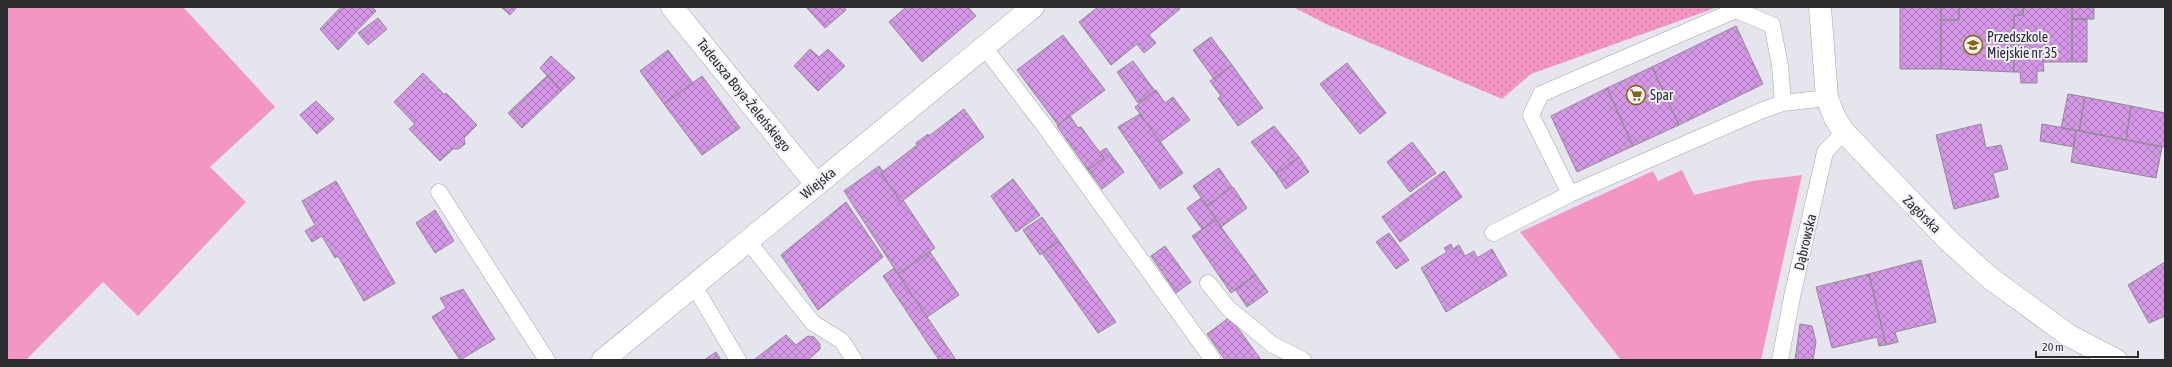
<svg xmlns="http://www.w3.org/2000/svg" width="2172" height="367" font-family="'Asap Condensed',sans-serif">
  <defs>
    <pattern id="park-dots" width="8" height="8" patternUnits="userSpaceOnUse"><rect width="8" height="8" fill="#f396c3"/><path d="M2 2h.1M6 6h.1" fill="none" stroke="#c57b9f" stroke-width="1.8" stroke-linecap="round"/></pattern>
    <pattern id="building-cross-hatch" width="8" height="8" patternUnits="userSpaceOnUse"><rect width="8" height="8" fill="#d397e5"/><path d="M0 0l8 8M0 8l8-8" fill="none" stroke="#ac7cba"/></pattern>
  </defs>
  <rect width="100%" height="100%" fill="#e5e5ee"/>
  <!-- grass -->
  <path fill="#f396c3" d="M7 7H183L275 107 210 167 246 202 138 316 103 282 26 360H7Z
    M1682 170 1694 195 1752 181 1802 175 1761 360H1621L1520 232 1653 171 1658 181Z"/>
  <!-- park -->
  <path fill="url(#park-dots)" d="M1293 7H1718L1531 74 1502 99 1326 24Z"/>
  <!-- building -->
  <path fill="url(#building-cross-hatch)" stroke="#908b92" d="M341 7H372L376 11 338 50 320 29Z
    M501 7H517L510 15Z
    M806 7H844L846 10 825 28Z
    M968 7 976 16 922 62 889 22 906 7Z
    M1098 7H1178L1180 9 1149 35 1156 43 1144 53 1137 44 1111 65 1079 22Z
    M1900 7H1941V69H1900Z
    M1941 7H1959V20H1941Z
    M1959 7H2023V15H2014V72L1941 69V20H1959Z
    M2023 7H2072V62H2043L2044 71H2037V83H2021L2020 72H2014V15H2023Z
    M2072 7H2094V19H2072Z
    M378 18 387 29 368 45 358 33Z
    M2072 19H2087V62H2072Z
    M1736 26 1763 84 1679 125 1652 67Z
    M1063 35 1105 90 1058 125 1017 70Z
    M1211 37 1232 65 1214 79 1193 50Z
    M810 49 819 57 828 49 845 66 818 91 794 66Z
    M668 50 693 83 664 104 640 71Z
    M551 56 575 78 561 91 540 68Z
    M1133 61 1155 91 1138 103 1117 72Z
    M1347 63 1386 113 1360 134 1320 84Z
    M1232 65 1263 108 1238 126 1218 98 1221 96 1210 81Z
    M1652 67 1679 125 1633 146 1607 88Z
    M423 73 445 95 446 93 477 125 464 138 465 144 459 149H453L440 161 409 129 415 124 394 102Z
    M548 75 561 91 522 128 508 113Z
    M702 76 740 128 702 155 664 104Z
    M1607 88 1633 146 1577 172 1551 116Z
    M1156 90 1165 103 1173 97 1190 120 1160 142 1135 107Z
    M2068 94 2085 97 2079 131 2061 128Z
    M2085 97 2131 106 2126 140 2079 131Z
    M316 101 334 119 317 134 300 115Z
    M2131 106 2165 113V147L2126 140Z
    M964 109 984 137 901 202 881 173 917 145 916 143 928 134 929 136Z
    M1140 114 1183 173 1160 189 1118 127Z
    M1070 116 1078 128 1081 127 1104 158 1088 170 1057 126Z
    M1981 124 1986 148 2001 145 2008 169 1993 173 1999 197 1954 209 1936 135Z
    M2042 124 2076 130 2074 147 2040 141Z
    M1274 126 1299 157 1276 174 1251 142Z
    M2076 130 2162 147 2156 178 2071 162Z
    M1412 142 1436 173 1410 192 1387 162Z
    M1106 148 1124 172 1102 189 1088 170 1104 158 1100 152Z
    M1299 157 1309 172 1286 189 1276 174Z
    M879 166 883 171 881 173 901 202 903 200 935 248 898 274 844 191Z
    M1219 168 1232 187 1207 206 1193 186Z
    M1444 171 1462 197 1400 242 1382 217Z
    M1013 179 1040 215 1016 232 991 196Z
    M336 181 395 283 364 301 338 256 335 258 322 236 312 242 305 231 315 225 302 201Z
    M1233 187 1247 208 1221 227 1207 206Z
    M1201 198 1216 220 1202 229 1187 208Z
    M846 202 883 257 818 310 781 255Z
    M435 210 454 241 435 253 416 223Z
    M1042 217 1059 241 1040 255 1023 230Z
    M1216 220 1256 275 1231 293 1192 236Z
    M1389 233 1409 260 1396 269 1376 242Z
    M1059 241 1116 322 1098 333 1042 253Z
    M1451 244 1453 249 1459 245 1465 256 1474 251 1477 258 1492 249 1507 275 1446 312 1421 268 1447 252 1444 248Z
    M1165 246 1191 282 1176 293 1151 256Z
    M930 252 959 295 927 317 898 274Z
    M1921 260 1936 322 1895 332 1898 342 1886 345 1869 274Z
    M2165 262V316L2149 323 2128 285Z
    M894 268 927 317 956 360H939L883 276Z
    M1869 274 1886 345 1879 346 1877 337 1832 348 1816 287Z
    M1256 275 1268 292 1247 307 1235 289Z
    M463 289 495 339 460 360 432 317 446 308 440 298Z
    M1230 317 1261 360H1225L1207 334Z
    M1800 324 1812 326 1816 342 1813 360H1795Z
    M786 335 796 345 808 336 814 337 820 344V349L808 360H757L755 359Z
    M716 352 721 360H704Z"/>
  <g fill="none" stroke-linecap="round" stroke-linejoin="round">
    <defs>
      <path id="service" d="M984 47 1043 124 1213 360
        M1783 103 1780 65 1772 25 1736 10 1541 94 1531 115 1570 194 1763 110 1783 103 1827 98
        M439 192 547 360
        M1493 233 1570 194
        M747 240 813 323 842 341 854 360
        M1208 283 1228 308 1273 345 1303 360
        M693 284 738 360
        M1780 360 1792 297 1825 152 1844 132"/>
      <path id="minor" d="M672 7 816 184
        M1820 7 1827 98 1835 118 1844 132 1949 241 1990 278 2068 335 2116 360
        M603 360 1033 7"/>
    </defs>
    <!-- service casing -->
    <use href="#service" stroke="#a4a4ac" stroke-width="17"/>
    <!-- minor casing -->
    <use href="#minor" stroke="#a4a4ac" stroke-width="23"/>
    <!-- service -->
    <use href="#service" stroke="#fff" stroke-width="16"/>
    <!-- minor -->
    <use href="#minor" stroke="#fff" stroke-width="22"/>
  </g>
  <!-- icons -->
  <defs>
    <symbol id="school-ring" viewBox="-11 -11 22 22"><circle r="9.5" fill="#f2f2fc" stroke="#866500" stroke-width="1.5"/><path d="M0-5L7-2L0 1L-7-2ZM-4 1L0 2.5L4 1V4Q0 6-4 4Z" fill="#866500"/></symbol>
    <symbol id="supermarket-ring" viewBox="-11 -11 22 22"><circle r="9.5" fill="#f2f2fc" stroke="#866500" stroke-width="1.5"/><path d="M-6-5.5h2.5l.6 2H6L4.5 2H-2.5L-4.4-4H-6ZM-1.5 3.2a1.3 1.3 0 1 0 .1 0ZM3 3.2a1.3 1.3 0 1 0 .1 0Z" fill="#866500"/></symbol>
  </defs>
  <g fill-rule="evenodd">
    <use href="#school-ring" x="1962" y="34" width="22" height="22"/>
    <use href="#supermarket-ring" x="1625" y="84" width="22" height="22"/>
  </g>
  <g text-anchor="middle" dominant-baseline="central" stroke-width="4" stroke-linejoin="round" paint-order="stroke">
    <!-- poi labels -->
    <g font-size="14" fill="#2d2d30" stroke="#f2f2fc" text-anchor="start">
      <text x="1987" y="37">Przedszkole<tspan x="1987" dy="16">Miejskie nr 35</tspan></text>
      <text x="1650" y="95">Spar</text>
    </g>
    <!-- street labels -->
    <g font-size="14" fill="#2d2d30" stroke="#f2f2fc">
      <text transform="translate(744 95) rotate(51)">Tadeusza Boya-Żeleńskiego</text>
      <text transform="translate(818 183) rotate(-39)">Wiejska</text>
      <text transform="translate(1922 214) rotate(45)">Zagórska</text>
      <text transform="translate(1805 242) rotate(-77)">Dąbrowska</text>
    </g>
  </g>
  <!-- border -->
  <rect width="2172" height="367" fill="none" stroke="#2d2d30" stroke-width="16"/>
  <!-- scale -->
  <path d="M2036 351v6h102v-6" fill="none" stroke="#2d2d30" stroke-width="2"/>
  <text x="2042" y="351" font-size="12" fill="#2d2d30" stroke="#f2f2fc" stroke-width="3" paint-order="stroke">20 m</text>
</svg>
